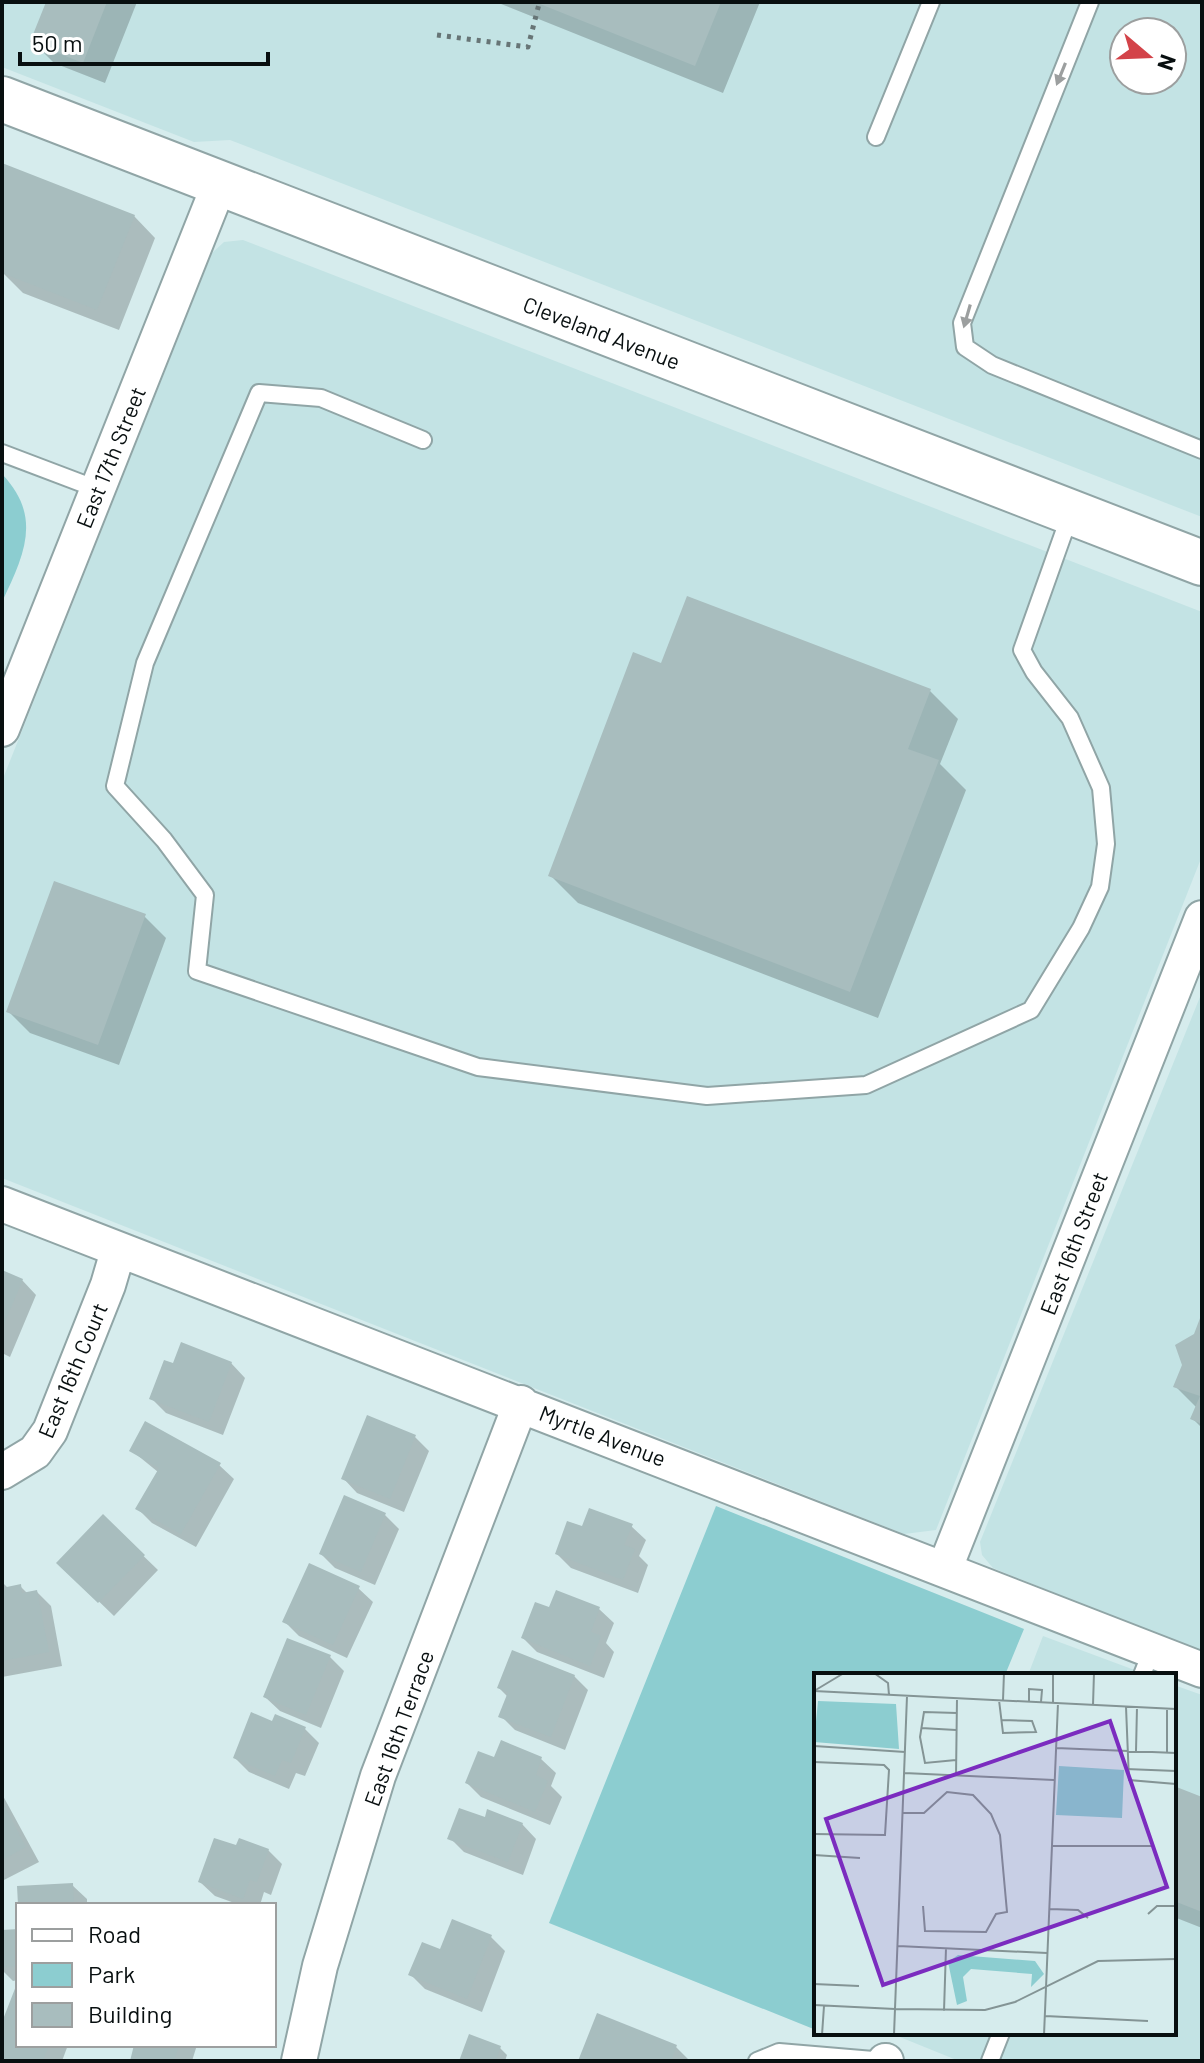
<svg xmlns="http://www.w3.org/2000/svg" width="1204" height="2063" font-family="Barlow,sans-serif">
  <rect width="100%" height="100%" fill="#d6eced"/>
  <!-- built -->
  <path fill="#c3e3e4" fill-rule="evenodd" d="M2 2H1202V517L230 140 194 142 2 67ZM1124 32H1172V80H1124Z
    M243 240 1202 612V856L936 1530 904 1534 2 1178V781L212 253 224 242Z
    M1202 992V1653L993 1568 982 1555 980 1542Z
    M1043 1636 1148 1675H1028Z
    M1174 1685 1202 1695V2061H959L890 2033H1174Z"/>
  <!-- green -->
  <path fill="#8ccdd0" d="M2 474C43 517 24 555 2 602Z
    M716 1506 1024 1629 1005 1675H816V2030L549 1923Z"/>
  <!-- shadow -->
  <path fill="#0003" d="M48 2H137L105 83 54 63 33 42Z
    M496 2H760L723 93Z
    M2 165 134 216 155 238 119 330 23 293 2 272Z
    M662 665 930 691 958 719 940 764 966 790 878 1018 578 903 550 875Z
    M144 916 166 938 119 1065 30 1033 8 1011Z
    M2 1272 22 1280 36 1295 10 1357 2 1353Z
    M1202 1318V1428L1193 1419 1197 1408 1175 1386Z
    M231 1363 245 1378 223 1435 166 1413 151 1398 174 1366Z
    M415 1437 429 1451 404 1512 357 1493 343 1478Z
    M131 1450 219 1465 234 1479 196 1547 152 1523 138 1509 158 1472Z
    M385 1515 399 1529 375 1585 335 1568 321 1554Z
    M103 1517 158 1570 114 1616 59 1563Z
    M631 1526 646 1540 639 1556 648 1565 638 1593 571 1568 557 1554 583 1529Z
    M2 1582 9 1589 20 1586 28 1594 37 1592 51 1606 62 1666 2 1677Z
    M358 1588 373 1602 347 1658 299 1636 285 1622Z
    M557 1593 599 1609 614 1623 606 1643 614 1652 604 1678 537 1652 523 1638 550 1610Z
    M330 1657 344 1671 321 1728 280 1711 265 1697Z
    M574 1676 588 1690 565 1750 515 1730 501 1716 508 1697 499 1688Z
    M273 1724 305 1729 319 1743 305 1776 296 1773 289 1789 249 1772 235 1758Z
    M495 1759H541L556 1773 551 1786 562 1797 550 1825 481 1797 467 1783Z
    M1174 1788 1202 1799V1928L1174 1917Z
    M2 1794 39 1862 2 1881Z
    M486 1820 522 1824 536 1839 523 1875 464 1852 450 1838Z
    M238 1848 268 1850 282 1864 271 1895 264 1892 260 1905H240L215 1896 200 1882Z
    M72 1885 87 1899V1905H20Z
    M18 1931V1980L13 1981 2 1970V1932Z
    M491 1937 505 1951 482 2012 425 1989 411 1975 441 1952Z
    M17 1988 18 2045H68L62 2061H2V2025Z
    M136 2045H197L192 2061H132Z
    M676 2047 690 2061H580Z
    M500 2048 507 2055 505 2061H461Z"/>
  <!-- building -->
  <path fill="#a8bdbe" d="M46 2H107L83 63 30 42Z
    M535 2H721L695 66Z
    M2 163 135 215 97 310 2 273 5 258 2 257Z
    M687 596 931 689 908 749 939 760 850 992 548 876 633 652 661 663Z
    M54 881 146 914 98 1045 6 1012Z
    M2 1270 23 1279 2 1329Z
    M1202 1313V1424L1190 1419 1200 1396 1173 1387 1182 1365 1175 1345 1194 1334Z
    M181 1342 232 1362 209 1422 149 1399 164 1360 173 1363Z
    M367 1415 416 1435 390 1499 341 1479Z
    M145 1421 221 1463 181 1534 135 1509 159 1468 129 1451Z
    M344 1495 386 1513 361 1572 319 1554Z
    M589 1508 633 1524 624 1545 635 1549 623 1580 555 1554 567 1521 582 1526Z
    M103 1514 145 1555 98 1603 56 1563Z
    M309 1563 360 1586 333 1645 282 1622Z
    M21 1584 22 1593 37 1590 49 1652 2 1661V1588Z
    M556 1590 600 1607 591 1632 601 1636 590 1666 521 1638 535 1602 549 1607Z
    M287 1638 331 1655 306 1715 263 1697Z
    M512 1650 575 1675 551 1737 498 1717 508 1692 497 1688Z
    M251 1712 272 1721 275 1714 306 1727 291 1763 282 1760 275 1776 233 1758Z
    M501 1740 542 1757 536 1775 548 1781 535 1812 465 1783 478 1751 494 1757Z
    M1174 1786 1202 1797V1912L1174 1901Z
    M2 1801 26 1847 2 1860Z
    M459 1808 485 1817 487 1809 523 1823 508 1862 447 1839Z
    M214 1838 236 1845 239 1838 269 1849 257 1882 250 1880 243 1899 198 1882Z
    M73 1883 74 1905H18L17 1886Z
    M452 1919 492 1935 467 1999 408 1975 422 1942 440 1949Z
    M18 1929V1966L2 1967V1930Z
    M16 1986 18 2045H49L43 2061H2V2022Z
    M597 2013 677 2045 671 2061H578Z
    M469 2034 501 2046 496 2061H459Z
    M134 2045H179L174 2061H130Z"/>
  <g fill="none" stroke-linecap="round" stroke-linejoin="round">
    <defs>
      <path id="lane" d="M1090 2 962 323 965 347 992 365 1202 450
        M876 137 931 2
        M423 440 321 398 259 393 145 663 115 786 164 840 205 895 197 971 478 1067 707 1096 866 1085 1031 1010 1081 928 1100 887 1106 844 1101 788 1070 718 1034 672 1022 650 1070 515
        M2 453 97 489
        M1142 1675 1152 1650
        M757 2061 779 2052 885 2061
        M990 2061 1001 2033"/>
      <path id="street" d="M2 729 219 185
        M2 1204 1202 1670
        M2 1472 35 1452 50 1431 108 1285 118 1251
        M945 1568 1202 918
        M299 2061 320 1966 378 1776 521 1403
        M885 2061H886"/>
      <path id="secondary" d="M2 99 1202 563"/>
    </defs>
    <!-- lane casing -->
    <use href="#lane" stroke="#90a5a6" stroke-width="20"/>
    <!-- street casing -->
    <use href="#street" stroke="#90a5a6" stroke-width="38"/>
    <!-- secondary casing -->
    <use href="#secondary" stroke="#90a5a6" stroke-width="48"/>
    <!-- path -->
    <path stroke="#677576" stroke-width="5" stroke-dasharray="4 6" stroke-linecap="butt" d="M437 35 528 47 539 4"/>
    <!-- lane -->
    <use href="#lane" stroke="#fff" stroke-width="16"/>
    <!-- street -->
    <use href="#street" stroke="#fff" stroke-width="34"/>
    <!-- secondary -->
    <use href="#secondary" stroke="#fff" stroke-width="44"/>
  </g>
  <!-- one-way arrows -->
  <defs><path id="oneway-solid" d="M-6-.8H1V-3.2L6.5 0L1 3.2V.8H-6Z" transform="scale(2)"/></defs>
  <g fill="#9c9f9f">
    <use href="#oneway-solid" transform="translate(1061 74) rotate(112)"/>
    <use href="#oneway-solid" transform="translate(967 316) rotate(106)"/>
  </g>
  <g text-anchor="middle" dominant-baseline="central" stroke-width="7" stroke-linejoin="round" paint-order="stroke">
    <!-- street labels -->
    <g font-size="22" fill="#080f10" stroke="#fff">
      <text transform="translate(602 332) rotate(21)">Cleveland Avenue</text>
      <text transform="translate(110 457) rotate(-68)">East 17th Street</text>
      <text transform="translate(1073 1243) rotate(-69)">East 16th Street</text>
      <text transform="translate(72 1370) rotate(-67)">East 16th Court</text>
      <text transform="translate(603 1435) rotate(21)">Myrtle Avenue</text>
      <text transform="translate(398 1728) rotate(-70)">East 16th Terrace</text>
    </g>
  </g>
  <!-- overview -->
  <g transform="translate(814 1673)">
    <rect width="362" height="362" fill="#d6eced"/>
    <path d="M4 28 82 31 85 76 0 69ZM245 93 310 97 308 145 242 142ZM144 282 221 288 230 301 217 314 218 301 157 296 149 304 153 328 143 332 134 289Z" fill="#8ccdd0"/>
    <path fill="none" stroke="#849495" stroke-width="2" d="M60 0 74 10 75 22M0 18 362 36M0 18 30 0M185 27 189 60 222 59 218 48 188 47M189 27 190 0M215 29V16L228 17 227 29M239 30V0M279 32 280 0M312 34 315 107 362 111M353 36V79M107 55 142 57M0 73 91 79M242 75 362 80M322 78 323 34M142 87 111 90 106 64 110 39 143 40M0 89 70 92 75 97 71 162 0 161M312 96 362 98M90 100 240 107M142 103 143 25M89 140H110L133 119 159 122 177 141 186 162 193 239 182 241 172 259 111 258 109 233M238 173H339M0 182 46 185M236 236 264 237 274 245M334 241 343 233H362M84 273 233 280M0 311 45 313M0 332 81 336M81 336 171 337 201 329 284 288 362 286M130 338 132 275M231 343 334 348M8 362 10 333M80 362 93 23M230 362 244 30"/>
    <path fill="#7b2cbf" fill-opacity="0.15" stroke="#7b2cbf" stroke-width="4" d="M296 48 353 214 69 312 12 146Z"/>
    <rect width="362" height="362" fill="none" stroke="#080f10" stroke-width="4"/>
  </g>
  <!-- border -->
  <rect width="1204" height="2063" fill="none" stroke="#080f10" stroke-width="8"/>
  <!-- legend -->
  <rect x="16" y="1903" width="260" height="144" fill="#ffffff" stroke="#9c9f9f" stroke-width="2"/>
  <rect x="32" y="1929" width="40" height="12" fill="#ffffff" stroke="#9c9f9f" stroke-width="2"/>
  <text x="88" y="1943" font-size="24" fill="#080f10">Road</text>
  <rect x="32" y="1963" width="40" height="24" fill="#8ccdd0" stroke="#9c9f9f" stroke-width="2"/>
  <text x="88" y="1983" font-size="24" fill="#080f10">Park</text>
  <rect x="32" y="2003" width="40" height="24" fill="#a8bdbe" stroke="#9c9f9f" stroke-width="2"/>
  <text x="88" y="2023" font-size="24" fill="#080f10">Building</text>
  <!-- north arrow -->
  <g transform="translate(1148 56) rotate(109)"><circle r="38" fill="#ffffff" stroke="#9c9f9f" stroke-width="2"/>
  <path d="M0-6L14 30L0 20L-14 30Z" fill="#d34349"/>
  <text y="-12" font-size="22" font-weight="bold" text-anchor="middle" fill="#080f10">N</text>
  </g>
  <!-- scale -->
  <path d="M20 52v12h248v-12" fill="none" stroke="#080f10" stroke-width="4"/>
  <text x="32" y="52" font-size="24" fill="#080f10" stroke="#ffffff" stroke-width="6" paint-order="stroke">50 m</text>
</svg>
